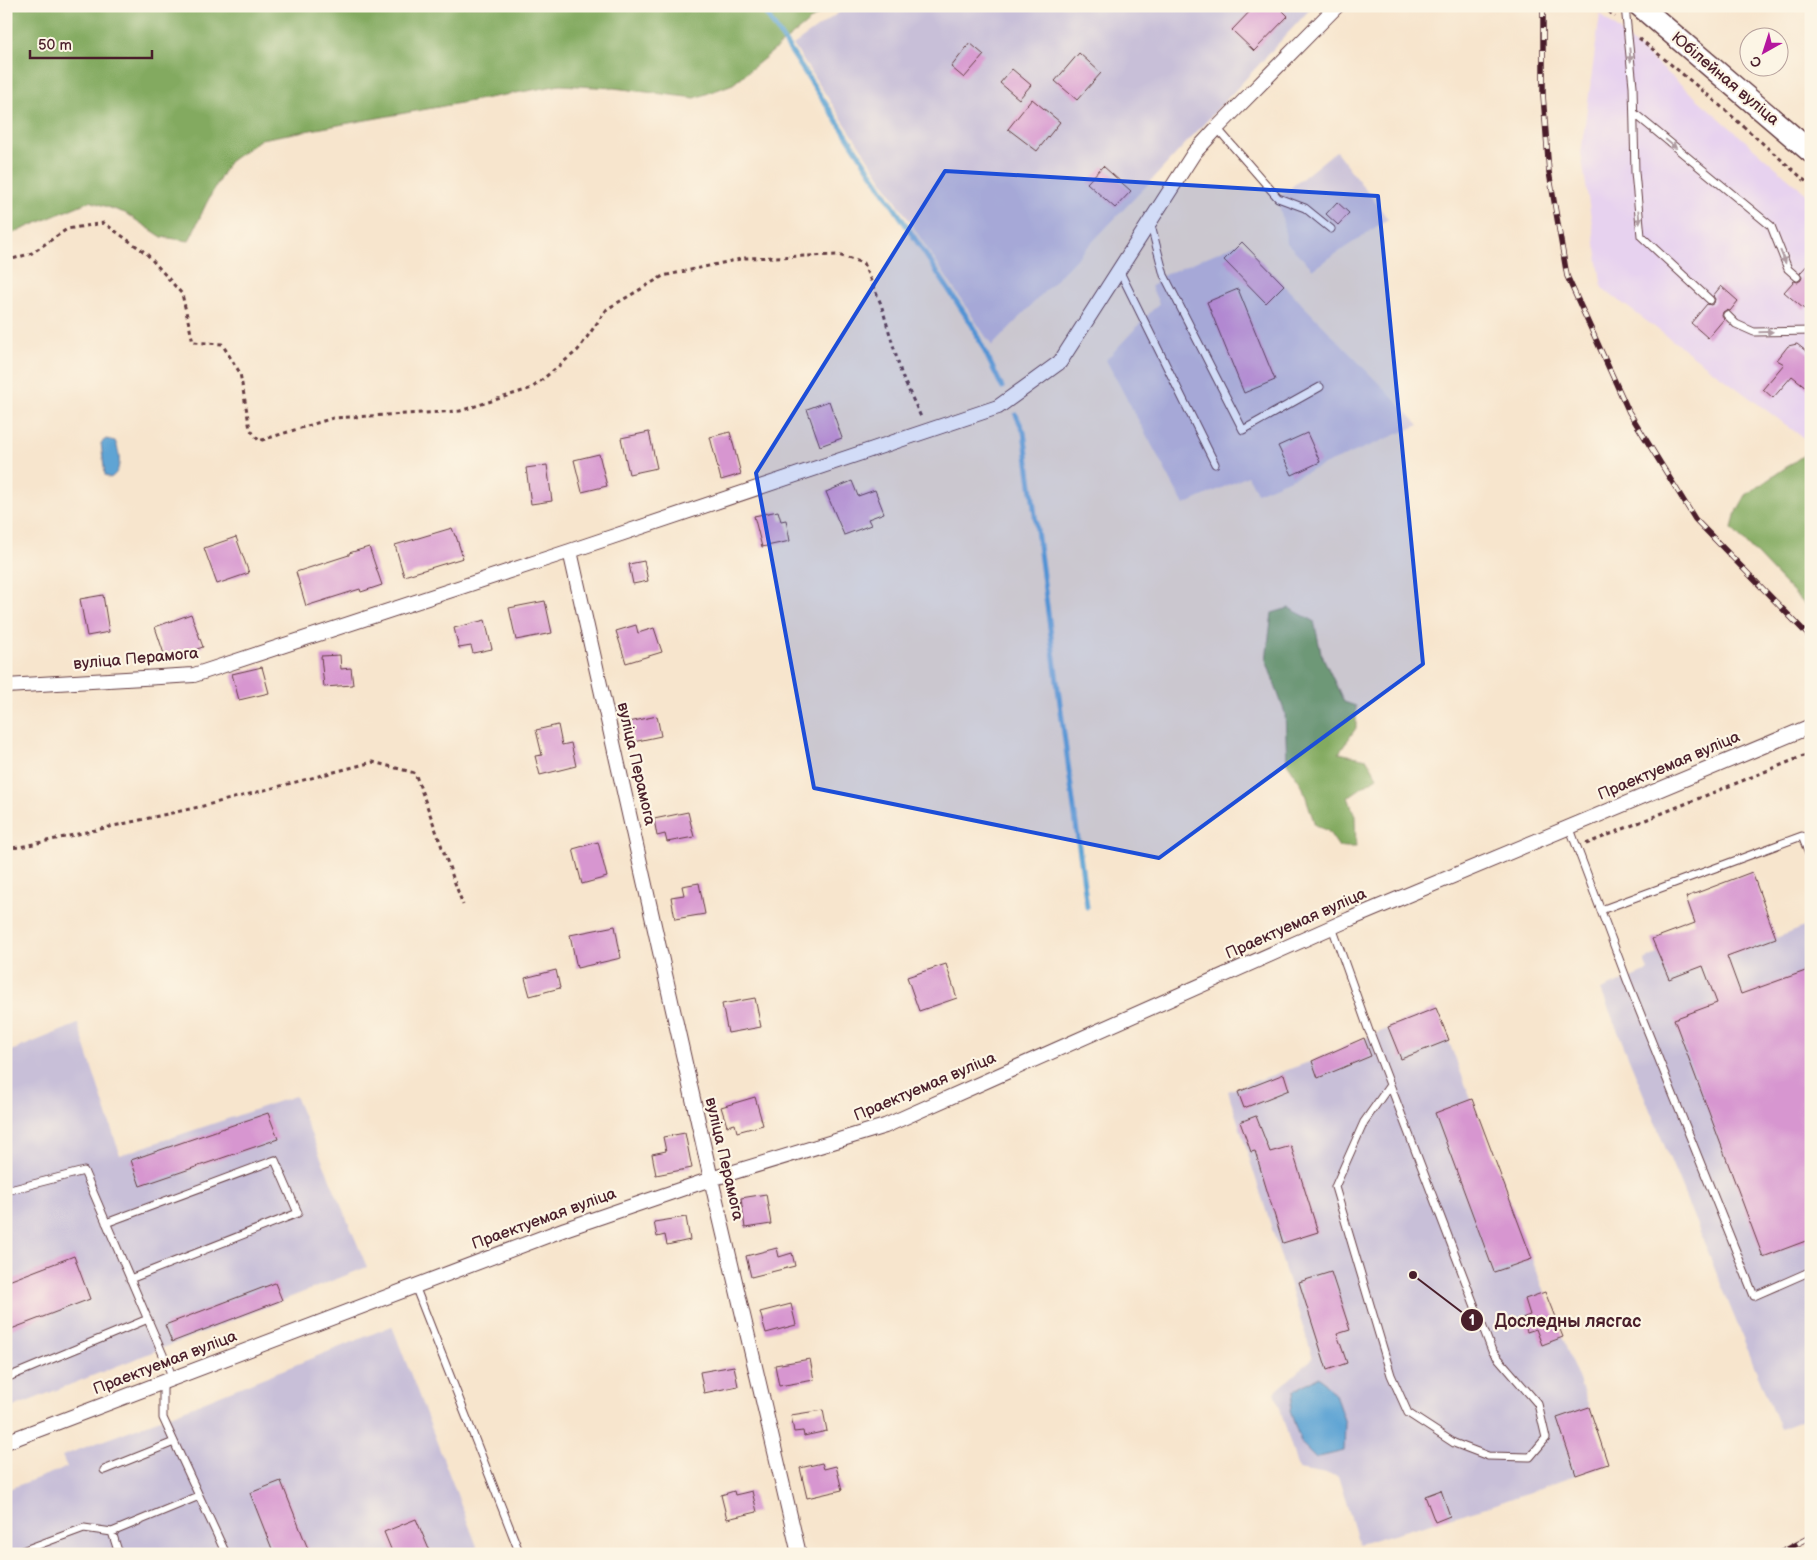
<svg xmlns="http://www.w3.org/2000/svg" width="1817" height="1560" font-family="'Balsamiq Sans',sans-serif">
  <rect width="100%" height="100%" fill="#fcf5e5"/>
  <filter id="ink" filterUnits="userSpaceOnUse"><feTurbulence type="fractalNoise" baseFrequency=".02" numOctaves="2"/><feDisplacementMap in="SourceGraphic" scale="10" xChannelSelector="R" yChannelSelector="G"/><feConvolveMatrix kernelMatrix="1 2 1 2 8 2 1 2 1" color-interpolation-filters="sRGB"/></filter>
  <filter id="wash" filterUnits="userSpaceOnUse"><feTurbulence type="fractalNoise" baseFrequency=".0096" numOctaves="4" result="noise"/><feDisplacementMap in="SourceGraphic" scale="20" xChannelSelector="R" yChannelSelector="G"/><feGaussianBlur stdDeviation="1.12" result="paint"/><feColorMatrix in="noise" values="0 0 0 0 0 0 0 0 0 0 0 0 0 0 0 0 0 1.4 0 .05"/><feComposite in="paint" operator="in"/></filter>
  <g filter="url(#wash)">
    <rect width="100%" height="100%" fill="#f7e5cd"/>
    <!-- built -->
    <path fill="#e7d2ef" d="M1600 14 1811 198V435L1805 439 1602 288 1581 153Z"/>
    <!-- industrial -->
    <path fill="#c8bfd8" d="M848 6H1313L1151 181 992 346 793 45Z
      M1336 151 1388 219 1313 269 1287 243 1278 198Z
      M1242 242 1419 425 1257 493 1248 476 1184 505 1106 360 1159 303 1151 287 1164 275Z
      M1752 872 1776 938 1811 924V1417L1780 1429 1601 990 1648 971 1644 960 1658 954 1652 939 1695 923 1686 897Z
      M1436 1008 1589 1407 1608 1464 1493 1505 1359 1544 1338 1476 1298 1469 1275 1392 1313 1358 1228 1091 1312 1061Z
      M78 1024 120 1155 295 1096 367 1267 6 1410V1053Z
      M392 1326 480 1554H6V1490L67 1467 62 1456 163 1418Z"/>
    <!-- forest -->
    <path fill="#83aa60" stroke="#666446" d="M6 6H828L733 84 695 98 614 88 560 85 261 139 229 162 206 204 189 241 162 237 125 213 90 201 6 236Z
      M1811 450V611L1732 529 1735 515 1746 495Z
      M1289 608 1314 621 1321 653 1344 702 1356 706V728L1339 753 1367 759 1377 777 1348 797 1355 816 1356 847H1339L1328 831 1315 825 1302 785 1287 763 1285 713 1266 660 1272 613Z"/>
    <!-- water -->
    <path fill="#5ea4d4" stroke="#546280" d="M106 439 115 441C120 452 123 472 110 478L105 475 101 443Z
      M1319 1376 1335 1395 1345 1423 1344 1451 1315 1458 1302 1445 1290 1411 1294 1391Z"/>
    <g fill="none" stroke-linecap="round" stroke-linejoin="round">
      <!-- stream -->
      <path stroke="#5ea4d4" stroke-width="5" d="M761 6 972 325 1002 387
        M1016 415 1024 432 1087 907"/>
    </g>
    <g id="blocks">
      <!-- building -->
      <path fill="#d796d0" d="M1255 6H1278L1288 16 1254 51 1232 30Z
        M970 43 984 55 964 78 951 67Z
        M1079 53 1101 73 1077 100 1055 81Z
        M1012 69 1031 85 1019 99 1000 83Z
        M1032 99 1060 122 1037 151 1008 129Z
        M1103 166 1131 191 1115 208 1087 183Z
        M1337 202 1349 213 1338 225 1326 214Z
        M1242 242 1284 285 1266 303 1224 260Z
        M1811 261V301L1804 309 1784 292 1794 281 1798 282 1801 280 1802 276 1800 273Z
        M1721 286 1738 301 1730 311 1726 310 1723 312 1722 316 1724 319 1708 338 1691 323 1707 304 1711 305 1714 303 1715 299 1713 296Z
        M1238 289 1275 380 1244 393 1207 302Z
        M1797 344 1811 355V391L1792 376 1773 398 1763 389 1784 364 1777 360 1788 346Z
        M829 401 842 438 820 446 807 409Z
        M649 432 657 468 629 474 621 438Z
        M730 432 741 474 721 480 710 437Z
        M1307 433 1320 462 1292 475 1278 446Z
        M599 454 607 486 582 492 574 460Z
        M547 465 552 501 531 504 526 468Z
        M852 481 858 496 875 490 884 513 868 519 871 525 844 535 826 492Z
        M778 511 781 521 786 520 790 541 762 547 754 516Z
        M452 528 455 536H456L463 558 404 576 395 545Z
        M236 537 249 573 217 584 204 548Z
        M369 547 382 585 361 592 360 589 306 606 296 572 349 555V553Z
        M644 561 648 581 633 584 629 564Z
        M103 595 109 632 87 636 80 599Z
        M545 601 552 633 516 640 509 608Z
        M191 614 203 647 166 660 155 627Z
        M485 620 492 649 473 653 471 646 459 648 454 628Z
        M636 625 638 633 654 628 662 652 626 663 616 631Z
        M340 655 341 669 351 668 353 685 324 687 321 656Z
        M262 667 269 693 239 700 232 674Z
        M657 716 661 736 633 742 629 722Z
        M558 725 562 745 571 743 576 766 540 775 535 756 542 755 536 730Z
        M688 812 694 837 667 842 665 834 657 836 654 819Z
        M598 842 607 877 582 884 573 849Z
        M1752 872 1776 938 1727 956 1741 994 1811 969V1239L1763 1257 1674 1019 1717 1003 1703 966 1669 979 1652 939 1695 923 1686 897Z
        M699 883 705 914 675 919 671 897 684 895 682 886Z
        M615 926 621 958 577 968 570 935Z
        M946 964 957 998 919 1011 907 977Z
        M556 970 560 988 530 996 525 978Z
        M755 998 761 1027 728 1033 722 1004Z
        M1436 1008 1449 1040 1401 1059 1388 1027Z
        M1364 1038 1371 1056 1318 1078 1312 1061Z
        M1284 1074 1289 1090 1244 1108 1238 1092Z
        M755 1097 763 1125 737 1132 735 1124 727 1126 721 1107Z
        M1472 1099 1532 1259 1494 1272 1435 1113Z
        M268 1113 278 1139 140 1186 131 1160Z
        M1256 1116 1270 1152 1291 1146 1318 1232 1283 1243 1255 1151 1251 1152 1240 1122Z
        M685 1133 692 1168 656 1175 652 1154 666 1151 663 1137Z
        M766 1194 771 1224 745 1228 741 1198Z
        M686 1217 690 1240 667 1245 665 1235 657 1237 654 1222Z
        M777 1248 779 1257 792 1253 795 1266 751 1277 746 1256Z
        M74 1256 90 1299 6 1331V1282Z
        M1331 1272 1350 1330 1337 1334 1347 1363 1327 1370 1299 1282Z
        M275 1283 282 1300 172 1342 165 1325Z
        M1545 1292 1563 1337 1542 1345 1536 1329 1527 1332 1522 1318 1530 1315 1525 1299Z
        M791 1304 796 1325 766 1333 760 1312Z
        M810 1359 814 1380 779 1386 775 1365Z
        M734 1366 738 1386 704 1393 700 1372Z
        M1589 1407 1608 1464 1576 1475 1557 1418Z
        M823 1410 827 1431 804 1436 803 1431 794 1432 791 1415Z
        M822 1463 824 1469 836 1466 842 1490 807 1498 800 1468Z
        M281 1481 310 1554H274L250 1493Z
        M1441 1490 1450 1516 1435 1522 1425 1496Z
        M734 1491 735 1495 752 1491 757 1512 727 1519 721 1495Z
        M416 1519 431 1554H393L384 1532Z"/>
    </g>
  </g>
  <g filter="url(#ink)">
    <use href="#blocks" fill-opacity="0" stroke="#643d43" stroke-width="1"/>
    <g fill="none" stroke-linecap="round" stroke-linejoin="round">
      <defs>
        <path id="service" d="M1625 6 1633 86 1635 172 1641 236 1710 300
          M1634 113 1771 226 1788 269 1797 277
          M1217 128 1278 198 1305 208 1331 229
          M1150 222 1164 275 1243 430 1320 387
          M1119 270 1215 464
          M1727 315 1736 324 1754 332 1811 331
          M1569 826 1627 980 1754 1296 1811 1271
          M1601 910 1802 836 1811 859
          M1332 927 1369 1031 1371 1035 1492 1351 1538 1404 1546 1438 1530 1457 1488 1456 1454 1443 1408 1413 1391 1375 1335 1187 1364 1122 1390 1085
          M6 1191 84 1171 173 1378
          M106 1223 275 1160 298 1213 130 1279
          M415 1286 520 1554
          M6 1378 148 1319
          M163 1382V1418L226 1554
          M104 1470 174 1442
          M112 1532 119 1554
          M14 1554 84 1528 112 1532 199 1496"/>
        <path id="minor" d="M570 551 998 407 1060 362 1194 153 1217 128 1337 6
          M6 686 194 675 570 551 711 1179 799 1554
          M6 1442 565 1229 711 1179 885 1126 1350 919 1811 726"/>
        <path id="primary" d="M1640 6 1811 152"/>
      </defs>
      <!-- service casing -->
      <use href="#service" stroke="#643d43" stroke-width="9"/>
      <!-- minor casing -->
      <use href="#minor" stroke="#643d43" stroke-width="16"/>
      <!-- primary casing -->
      <use href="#primary" stroke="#643d43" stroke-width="24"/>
      <!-- path -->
      <path stroke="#643d43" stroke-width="3" stroke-dasharray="4 4" stroke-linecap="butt" d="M1603 6 1615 17
        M1639 38 1709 96 1811 186
        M6 261 32 253 67 229 104 223 146 253 182 294 193 342 222 344 240 373 250 429 259 441 333 418 460 411 532 388 578 350 607 309 663 276 745 258 838 255 863 263 881 304 902 376 921 417
        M1586 844 1811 753
        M6 848 20 847 203 806 373 762 415 773 463 905"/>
      <!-- service -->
      <use href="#service" stroke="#fff" stroke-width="7"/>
      <!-- minor -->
      <use href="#minor" stroke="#fff" stroke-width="14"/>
      <!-- primary -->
      <use href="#primary" stroke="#fff" stroke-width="21"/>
      <defs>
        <path id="rail" d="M1543 6V95L1549 172 1567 276 1629 412 1695 519 1811 638
          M1778 1554 1811 1537"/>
      </defs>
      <!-- rail casing -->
      <use href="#rail" stroke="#4a1f2b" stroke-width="5.5"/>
      <!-- rail -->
      <use href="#rail" stroke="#fcf5e5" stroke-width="4" stroke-dasharray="11" stroke-linecap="butt"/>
    </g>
    <!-- one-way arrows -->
    <defs><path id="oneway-solid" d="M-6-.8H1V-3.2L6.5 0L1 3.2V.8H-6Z" transform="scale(1.25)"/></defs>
    <g fill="#ae9aa0">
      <use href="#oneway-solid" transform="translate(1630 55) rotate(85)"/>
      <use href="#oneway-solid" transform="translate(1671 144) rotate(39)"/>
      <use href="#oneway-solid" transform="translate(1639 217) rotate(84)"/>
      <use href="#oneway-solid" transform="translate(1783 257) rotate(68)"/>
      <use href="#oneway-solid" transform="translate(1766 332) rotate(-1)"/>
    </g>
  </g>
  <!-- marked area -->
  <path fill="#1d4ed8" fill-opacity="0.2" stroke="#1d4ed8" stroke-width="4" stroke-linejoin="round" d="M945 171 1378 196 1423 664 1159 858 814 788 756 473Z"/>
  <g text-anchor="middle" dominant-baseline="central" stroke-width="4.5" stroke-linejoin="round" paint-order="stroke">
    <!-- street labels -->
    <g font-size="16" fill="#4a1f2b" stroke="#fcf5e5">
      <text transform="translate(1725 79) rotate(40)">Юбілейная вуліца</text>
      <text transform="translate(136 659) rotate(-5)">вуліца Перамога</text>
      <text transform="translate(636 764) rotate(77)">вуліца Перамога</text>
      <text transform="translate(1669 766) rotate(-23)">Праектуемая вуліца</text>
      <text transform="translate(1296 924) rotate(-24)">Праектуемая вуліца</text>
      <text transform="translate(925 1087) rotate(-23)">Праектуемая вуліца</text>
      <text transform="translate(724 1159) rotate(77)">вуліца Перамога</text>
      <text transform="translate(544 1219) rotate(-20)">Праектуемая вуліца</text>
      <text transform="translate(165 1363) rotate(-21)">Праектуемая вуліца</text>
    </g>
  </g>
  <!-- callouts -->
  <path fill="none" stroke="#4a1f2b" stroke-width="2" d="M1413 1275L1472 1320"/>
  <g fill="#4a1f2b" stroke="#fcf5e5" stroke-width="2">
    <circle cx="1413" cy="1275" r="5"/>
    <circle cx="1472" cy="1320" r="12"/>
  </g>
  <g font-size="15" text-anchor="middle" font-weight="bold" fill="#fff">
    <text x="1472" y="1325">1</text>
  </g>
  <g font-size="18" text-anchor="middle" font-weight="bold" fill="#4a1f2b" stroke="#fcf5e5" stroke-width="4.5" stroke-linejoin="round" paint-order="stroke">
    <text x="1568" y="1327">Доследны лясгас</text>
  </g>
  <!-- margin -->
  <rect width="1817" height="1560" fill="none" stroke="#fcf5e5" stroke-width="25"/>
  <!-- north arrow -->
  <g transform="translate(1764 52) rotate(219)"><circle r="24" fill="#fcf5e5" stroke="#b59f9b"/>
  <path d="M0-4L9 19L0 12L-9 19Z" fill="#b5179e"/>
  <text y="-8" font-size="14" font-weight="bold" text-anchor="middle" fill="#4a1f2b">С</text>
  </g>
  <!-- scale -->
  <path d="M30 50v8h122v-8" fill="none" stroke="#4a1f2b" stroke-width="2.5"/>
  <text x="38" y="50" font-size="15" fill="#4a1f2b" stroke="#fcf5e5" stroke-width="4" paint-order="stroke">50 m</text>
</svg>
